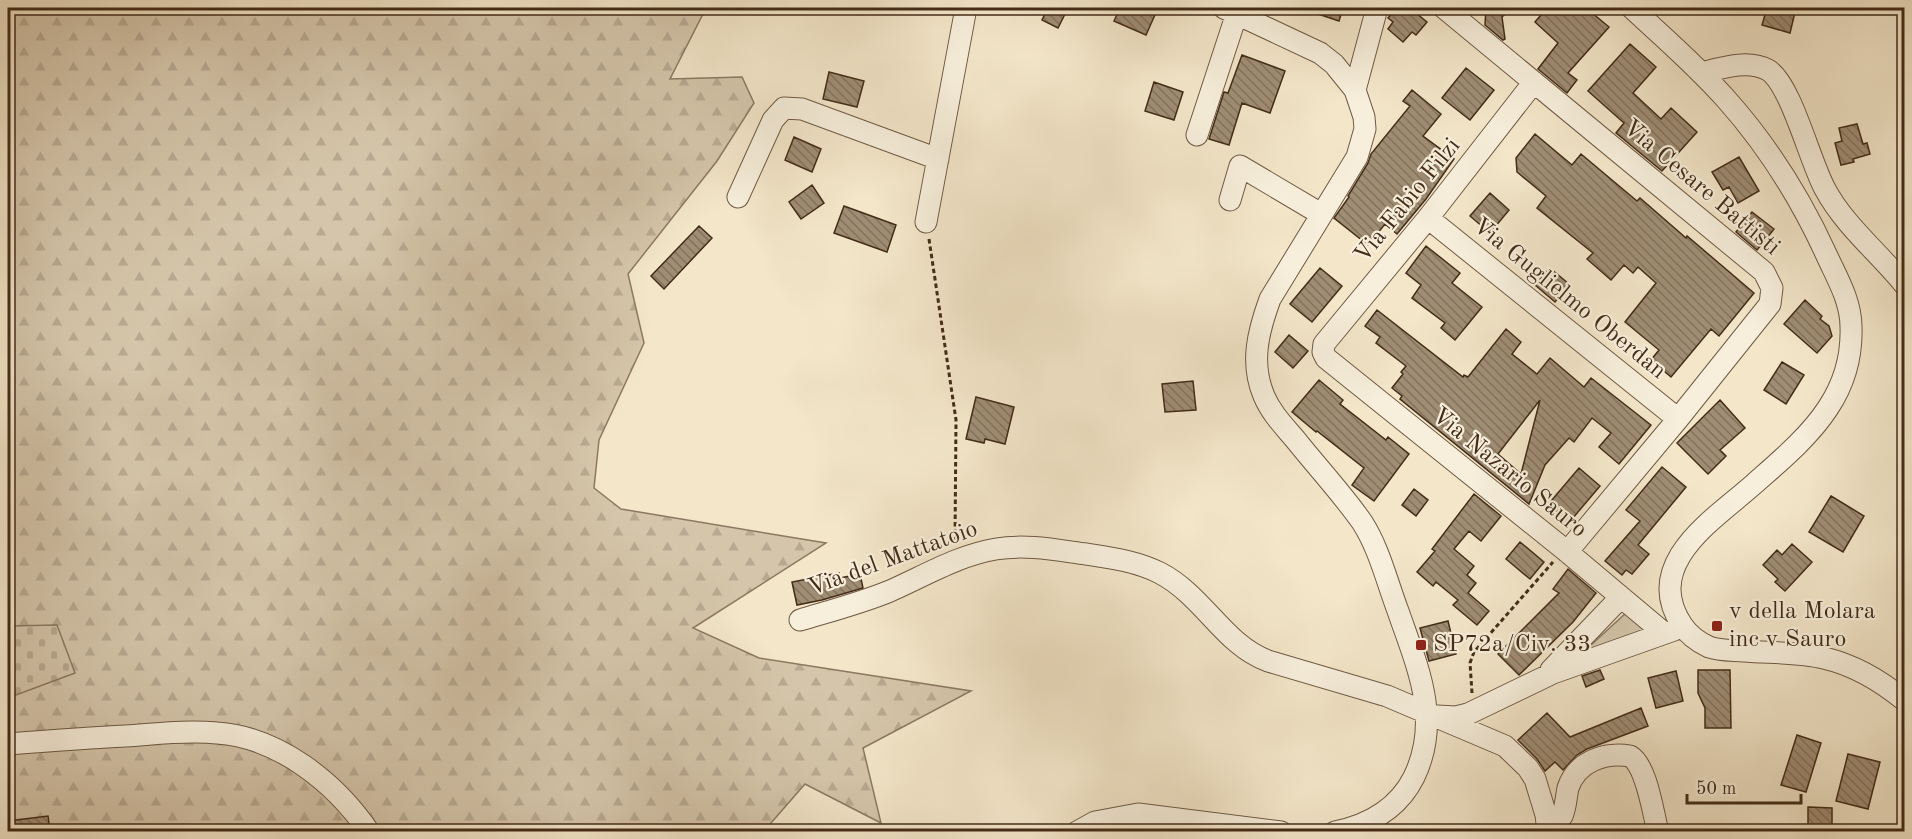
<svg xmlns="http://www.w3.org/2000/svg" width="1912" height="839" font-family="'Old Standard TT',serif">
  <defs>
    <pattern id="grass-tufts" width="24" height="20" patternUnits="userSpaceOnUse" patternTransform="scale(1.5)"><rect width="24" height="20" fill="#d5c6ab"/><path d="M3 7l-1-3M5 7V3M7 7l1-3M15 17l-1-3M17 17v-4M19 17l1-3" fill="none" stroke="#b8aa92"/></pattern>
    <pattern id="forest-firs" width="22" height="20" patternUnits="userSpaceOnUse" patternTransform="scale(1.5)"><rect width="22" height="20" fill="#d5c6ab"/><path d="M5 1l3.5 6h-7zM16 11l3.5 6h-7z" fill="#b8aa92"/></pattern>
    <pattern id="cemetery-stones" width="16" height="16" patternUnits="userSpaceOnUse" patternTransform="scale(1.5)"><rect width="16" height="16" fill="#d5c6ab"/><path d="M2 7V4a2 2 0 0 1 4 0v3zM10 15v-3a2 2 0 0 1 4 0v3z" fill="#b8aa92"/></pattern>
    <pattern id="building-back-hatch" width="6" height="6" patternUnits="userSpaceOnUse" patternTransform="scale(1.5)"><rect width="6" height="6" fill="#9f8d74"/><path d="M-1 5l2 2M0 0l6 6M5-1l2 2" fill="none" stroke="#83735e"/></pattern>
  </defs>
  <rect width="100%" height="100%" fill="#f3e6c9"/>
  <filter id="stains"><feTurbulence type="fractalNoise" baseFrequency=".00333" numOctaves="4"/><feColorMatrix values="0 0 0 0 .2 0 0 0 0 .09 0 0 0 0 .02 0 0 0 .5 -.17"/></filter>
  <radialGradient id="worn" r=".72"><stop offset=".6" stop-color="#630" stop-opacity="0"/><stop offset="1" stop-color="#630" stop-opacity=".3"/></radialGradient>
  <!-- grass -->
  <path fill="url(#grass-tufts)" stroke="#8c7962" stroke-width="1.5" d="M1626 613 1644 630 1580 655Z"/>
  <!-- forest -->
  <path fill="url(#forest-firs)" stroke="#8c7962" stroke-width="1.5" d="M8 8H706L670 79 742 77 754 103 717 161 628 274 644 343 599 440 594 488 621 509 826 543 693 628 759 658 971 691 863 748 881 823 805 784 764 831 325 832 210 826 189 832 8 831Z"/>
  <!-- cemetery -->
  <path fill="url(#cemetery-stones)" stroke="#8c7962" stroke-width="1.5" d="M57 625 75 673 8 698V626Z"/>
  <!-- building -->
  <path fill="url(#building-back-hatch)" stroke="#432c18" stroke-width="1.5" fill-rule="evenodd" d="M1048 8H1068L1058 28 1042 20Z
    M1120 8H1158L1146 35 1114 21Z
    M1307 8H1343L1339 21 1306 10Z
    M1397 8H1410L1427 22 1416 35 1412 32 1403 42 1388 29 1393 22 1388 18Z
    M1486 8H1511L1502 17 1505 39 1503 40 1485 25Z
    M1547 8H1586L1609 27 1568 73 1577 80 1567 93 1538 69 1558 43 1535 22Z
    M1767 8H1796L1790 33 1762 25Z
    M1630 44 1656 67 1633 93 1661 119 1671 108 1697 132 1662 171 1616 133 1624 123 1588 91Z
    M1242 55 1285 71 1270 113 1242 103 1229 145 1209 139 1224 92 1228 93Z
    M1466 68 1494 90 1470 120 1442 98Z
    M829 72 864 81 857 107 823 99Z
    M1154 82 1183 92 1174 120 1145 111Z
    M1412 90 1441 114 1423 136 1454 159 1426 199 1397 234 1385 224 1368 245 1334 218 1349 197 1348 196 1368 163 1371 154 1410 106 1403 101Z
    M1857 124 1863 144 1867 143 1870 154 1853 159 1854 162 1841 165 1835 143 1842 141 1839 128Z
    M1535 134 1572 165 1581 154 1637 201 1640 198 1686 238 1687 236 1754 293 1719 336 1711 329 1671 377 1651 360 1659 350 1625 322 1656 283 1638 267 1633 273 1624 265 1611 280 1587 259 1593 253 1537 208 1546 196 1517 172 1516 158Z
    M794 137 821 149 812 172 785 160Z
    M1739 157 1759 191 1738 203 1729 187 1723 190 1712 172Z
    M812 185 824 203 801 219 789 202Z
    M1490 193 1509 210 1490 233 1470 216Z
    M844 206 896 225 887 252 834 233Z
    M1752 212 1774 229 1757 250 1736 232Z
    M699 226 712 238 664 289 651 276Z
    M1426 246 1460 273 1452 283 1482 307 1455 340 1441 328 1445 323 1412 298 1421 285 1406 273Z
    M1320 268 1342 286 1312 322 1290 304Z
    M1550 268 1569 284 1555 302 1535 285Z
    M1805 300 1822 316 1820 319 1829 326 1832 336 1817 353 1784 324Z
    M1377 310 1463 377 1464 375 1468 377 1506 329 1521 342 1512 354 1537 374 1550 358 1584 387 1591 378 1651 425 1619 464 1599 447 1611 433 1592 418 1574 442 1569 438 1545 465 1529 504 1400 399 1402 396 1392 388 1403 374 1401 372 1406 366 1376 343 1380 337 1365 326ZM1540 400 1521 474 1498 454Z
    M1289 335 1308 351 1293 368 1275 352Z
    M1782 362 1804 375 1786 404 1764 390Z
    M1319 380 1343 400 1340 404 1386 440 1388 437 1409 454 1374 501 1352 485 1364 468 1317 431 1316 432 1292 412Z
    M1193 381 1196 410 1165 412 1162 384Z
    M976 397 1014 407 1005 444 985 439 984 443 966 439Z
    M1720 400 1745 428 1720 450 1726 456 1708 474 1677 443Z
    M1662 467 1686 487 1638 545 1649 554 1632 574 1626 570 1622 575 1605 561 1640 521 1626 510Z
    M1579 468 1600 486 1567 525 1546 507Z
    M1414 489 1428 500 1416 516 1402 505Z
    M1474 494 1501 516 1481 541 1469 531 1454 549 1474 566 1467 575 1476 583 1468 593 1489 611 1477 625 1453 605 1458 600 1436 582 1433 586 1417 572 1435 551 1432 549Z
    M1831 496 1864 516 1843 552 1809 532Z
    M1520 542 1544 562 1530 579 1506 559Z
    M1792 544 1812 562 1785 591 1775 582 1778 579 1763 565 1777 550 1782 555Z
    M1568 569 1596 593 1573 622 1519 675 1498 654 1559 593 1553 589Z
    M839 573 840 578 860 574 863 588 822 600 797 605 792 582Z
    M1448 621 1456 654 1429 661 1420 628Z
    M1600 670 1604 679 1586 687 1582 676Z
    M1698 670H1730L1731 728H1705V708L1698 693Z
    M1676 671 1683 701 1656 708 1648 678Z
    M1641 708 1648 726 1587 749 1577 755 1563 770 1555 762 1545 771 1537 759 1518 740 1547 713 1570 737Z
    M1797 735 1821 743 1806 792 1781 785Z
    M1848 754 1880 762 1868 809 1836 801Z
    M1808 807 1832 808V831H1808Z
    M48 816 50 831H8V821Z"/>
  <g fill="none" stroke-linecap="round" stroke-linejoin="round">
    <defs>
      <path id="minor" d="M1224 8 1320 53 1334 64 1355 90 1364 117 1365 129 1357 157 1270 299C1258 332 1250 363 1264 396 1272 415 1287 429 1299 444 1320 470 1343 495 1362 522 1379 548 1387 582 1398 611 1417 666 1442 719 1414 777 1398 809 1369 825 1335 832
        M1444 8 1764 272 1772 288 1770 304 1678 419 1567 552
        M1632 8C1663 37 1697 66 1726 99 1768 146 1801 199 1827 256 1837 278 1851 301 1851 327 1852 356 1844 384 1828 408 1809 437 1780 461 1754 484 1715 519 1641 563 1682 625 1688 634 1698 642 1709 647 1720 651 1732 650 1744 651 1770 653 1799 652 1824 658 1854 665 1881 681 1904 700
        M1701 73C1721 68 1748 59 1768 70 1791 84 1810 162 1825 189 1844 225 1879 253 1904 284
        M1534 82 1428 218 1324 344 1323 352 1326 358 1565 550 1664 633
        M1355 90 1377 8
        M1197 135 1237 13
        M738 197 773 120 784 108 802 109 938 159
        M1230 200 1240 166 1321 214
        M1428 218 1678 419
        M926 222 966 8
        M800 620C830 611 861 603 890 591 924 576 959 555 996 549 1026 544 1056 550 1086 554 1112 558 1136 561 1160 573 1204 596 1224 645 1268 661L1387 696 1505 746 1528 768 1535 779 1546 815 1548 832
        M1551 670 1621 597
        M1437 716 1456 717 1468 714 1553 673 1674 630
        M8 744C47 741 86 738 126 736 156 734 186 730 217 733 278 737 335 782 369 832
        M1546 815 1558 818 1562 816C1566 807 1566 797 1568 788 1577 761 1605 752 1630 756 1647 766 1653 813 1658 832
        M1077 832 1095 822 1138 814 1281 832"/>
    </defs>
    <!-- minor casing -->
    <use href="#minor" stroke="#6f5a44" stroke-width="23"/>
    <!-- path -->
    <path stroke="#432c18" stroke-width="3" stroke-dasharray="4.5 3" stroke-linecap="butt" d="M929 239 956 420 955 542
      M1472 693 1470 663 1474 652 1553 562"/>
    <!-- minor -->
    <use href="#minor" stroke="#f7efdc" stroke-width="21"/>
  </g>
  <!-- markers -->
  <g fill="#8f2418" stroke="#f7efdc" stroke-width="2">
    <rect x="1711" y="620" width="12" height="12" rx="3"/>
    <rect x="1415" y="639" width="12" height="12" rx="3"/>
  </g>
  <g text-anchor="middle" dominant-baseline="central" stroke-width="4.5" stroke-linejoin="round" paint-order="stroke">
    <!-- street labels -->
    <g font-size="24" fill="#432c18" stroke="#f7efdc">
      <text transform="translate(1701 188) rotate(40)">Via Cesare Battisti</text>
      <text transform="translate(1408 201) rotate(-51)">Via Fabio Filzi</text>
      <text transform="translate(1569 299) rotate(39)">Via Guglielmo Oberdan</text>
      <text transform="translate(1509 473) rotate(39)">Via Nazario Sauro</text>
      <text transform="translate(893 559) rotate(-20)">Via del Mattatoio</text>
    </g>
    <!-- poi labels -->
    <g font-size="24" fill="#432c18" stroke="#f7efdc" text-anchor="start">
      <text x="1729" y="612">v della Molara<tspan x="1729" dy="28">inc v Sauro</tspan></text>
      <text x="1433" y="645">SP72a/Civ. 33</text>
    </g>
  </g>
  <!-- margin -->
  <rect width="1912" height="839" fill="none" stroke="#f3e6c9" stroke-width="30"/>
  <rect x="9" y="9" width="1894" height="821" fill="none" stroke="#432c18" stroke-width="3"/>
  <rect x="15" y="15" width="1882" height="809" fill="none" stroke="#432c18" stroke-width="1.5"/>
  <!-- scale -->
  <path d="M1687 794v9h114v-9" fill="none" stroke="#432c18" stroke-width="3"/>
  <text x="1696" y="794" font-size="18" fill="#432c18" stroke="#f7efdc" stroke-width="4.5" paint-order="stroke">50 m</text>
  <rect width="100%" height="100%" filter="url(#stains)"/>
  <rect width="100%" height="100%" fill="url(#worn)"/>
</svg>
